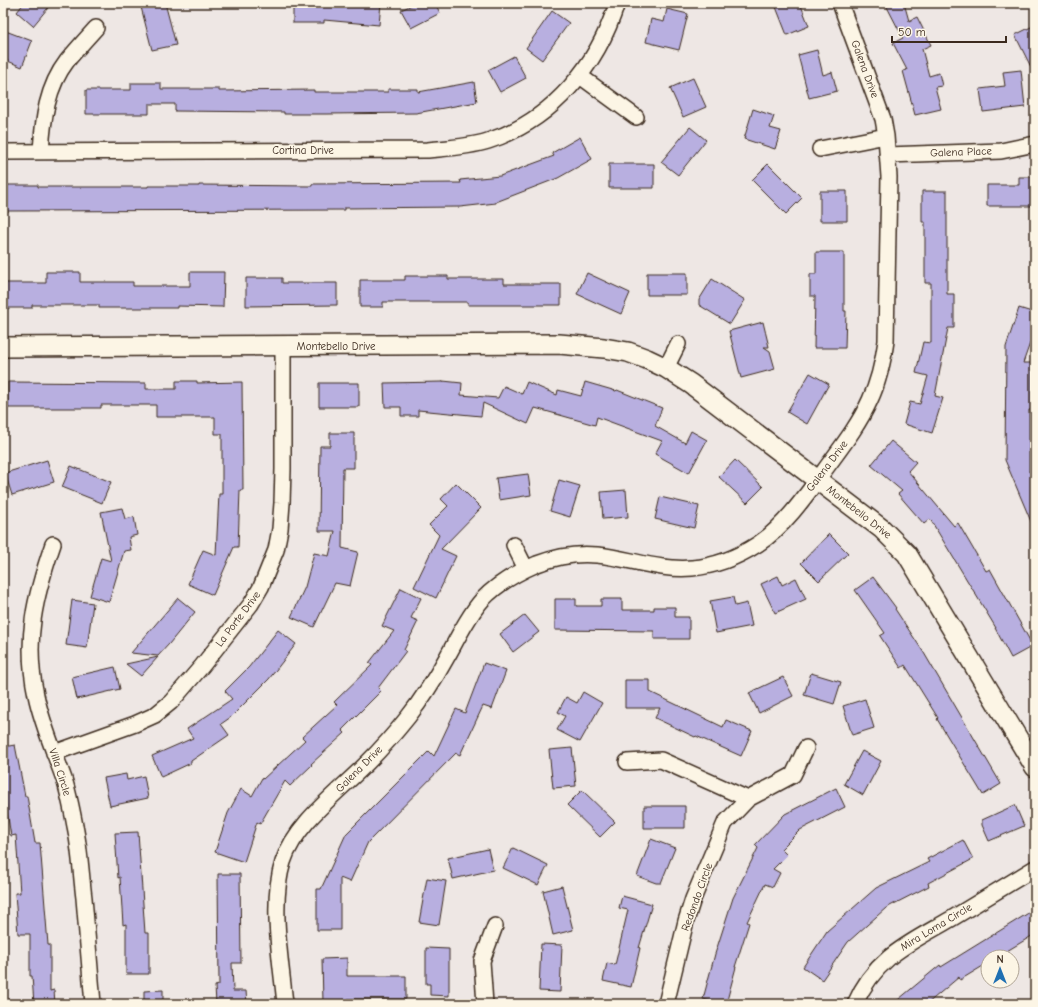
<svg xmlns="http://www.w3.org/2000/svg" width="1038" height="1007" font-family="'Comic Neue',sans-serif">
  <rect width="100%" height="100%" fill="#eee7e4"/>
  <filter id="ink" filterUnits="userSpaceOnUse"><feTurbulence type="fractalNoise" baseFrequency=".025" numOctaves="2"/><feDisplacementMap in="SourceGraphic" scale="8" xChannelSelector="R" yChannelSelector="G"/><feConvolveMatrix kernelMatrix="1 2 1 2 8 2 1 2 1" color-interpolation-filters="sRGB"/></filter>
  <g filter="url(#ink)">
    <!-- building -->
    <path fill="#b8afe0" stroke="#3b2a1e" d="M24 3H52L33 26 17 12Z
      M157 3H165L176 45 152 50 141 7Z
      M293 3H381L379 25 324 20V23H293Z
      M416 3H435L440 13 411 28 401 10Z
      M787 3H800L809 26 787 35 776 7Z
      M885 3H904L909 21 917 17 931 45 922 49 929 76 939 73 942 86 935 87 941 109 915 115 903 71 907 70 893 43 903 38Z
      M667 9 688 14 679 50 646 42 651 19 664 22Z
      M552 11 569 23 542 60 526 48Z
      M1035 25V75L1015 35Z
      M3 30 32 41 22 67 3 59Z
      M817 50 823 75 832 72 837 91 809 98 798 55Z
      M514 56 526 78 500 92 488 70Z
      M1021 70 1025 107 983 112 980 89 1005 86 1003 72Z
      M693 78 706 107 683 117 670 88Z
      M474 82 477 102 416 113 327 114H284V112L175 111V104H149V114H86V90H131V83H161V89H219V91L314 90V92H388V89H418V92Z
      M753 109 774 116 770 128 781 131 775 149 744 139Z
      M690 127 706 140 678 175 661 162Z
      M580 137 592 159 558 178 496 202V203L460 207 344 208V210L5 211V185H38V187H148V186H199V185L312 186V184L461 183 460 180 500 176 554 156 552 153Z
      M609 164H654V188H609Z
      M768 164 802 198 786 214 752 180Z
      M1019 177H1035V206H987V185H1019Z
      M820 191H847V221H820Z
      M922 191H947V294H954V328H948L935 396 943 398 932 433 904 424 910 402 920 404 928 376 916 373 923 342 931 343V283H925V222H922Z
      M816 252H844V311H846L845 348H814L815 296H810V274H816Z
      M46 272H80V282H133V286H190V272H224L223 307 177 306V308H99V305H32V308H3V283H46Z
      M587 273 630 293 621 314 577 294Z
      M647 273H687V295H647Z
      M405 276H448V279H504V284H561V305H468V302H383V307H360V280H405Z
      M246 278H282V283H337V305L246 306Z
      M712 279 745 300 730 324 699 305V300Z
      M1019 308 1035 313V329L1023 363H1032V410H1029V472L1035 469V531L1005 460 1006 347Z
      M763 322 769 347H764L770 351 775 369 741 378 729 331Z
      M810 373 829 384 807 424 787 412Z
      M176 381H197V383L242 382 243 490H240L238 547H234L213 595 188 584 203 550 216 555 219 494H222V434H215V417H156V405H101V408H8V382L146 383V389H176Z
      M443 381 462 383 461 395 498 398 504 386 522 394 527 382 557 395 558 390 581 396 585 382 616 391 617 390 662 408 655 426 685 443 691 431 707 440 689 473 655 454 662 441 597 417 595 425 535 408 528 424 483 403 481 416 418 410V416H401V407H385L384 383 443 382Z
      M319 383H359V407H319Z
      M330 433H354V468H343L342 548 358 552 350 586 335 583 314 627 291 617 305 587 314 553 329 556 335 531H319L320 446H330Z
      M891 441 916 462 908 471 954 526 958 523 986 571 990 569 1033 646 1011 658 995 628H996L930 519 924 524 898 494 902 491 871 465Z
      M47 460 54 482 12 495 5 473Z
      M735 460 763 487 747 503 719 477Z
      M71 466 111 482 102 503 62 487Z
      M528 474 531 495 499 500 496 478Z
      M559 480 580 486 570 517 550 511Z
      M456 483 481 508 441 549 456 556 436 598 414 587 439 535 429 525 448 506 441 499Z
      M626 490 628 517 603 519 601 492Z
      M660 497 699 506 694 528 655 519Z
      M122 508 125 519 134 517 137 535 129 537 131 550 124 551 109 602 90 596 101 558 111 561 101 512Z
      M829 534 848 553 819 581 801 563Z
      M778 576 782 585 796 578 806 599 775 613 761 584Z
      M873 577 896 608 895 609 924 653 1001 784 983 795 937 719 938 718 905 665 901 668 880 636 885 633 855 590Z
      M401 588 421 598 411 618 418 621 404 650 406 651 378 688 381 691 342 730 345 733 311 764 312 765 290 786 285 781 260 824 257 822 244 862 215 852 228 813 241 789 252 796 262 778 263 779 305 740 302 737 337 705 334 702 372 665 369 663 394 631 382 626Z
      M733 597 735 606 747 603 752 626 716 633 710 601Z
      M178 598 195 612 169 644 158 656 131 653Z
      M555 599H576V606H601V599H622V610H654V607H675V617H689V639H654V631L555 630Z
      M72 600 93 603 87 648 66 645Z
      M525 615 539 632 513 652 500 634Z
      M278 630 296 644 269 679 231 717 221 724 229 735 191 761V763L161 777 152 756 193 738 187 729 232 699 225 691 249 667Z
      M158 657 141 676 126 664Z
      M484 663 506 671 492 709 483 706 460 755 456 753 368 842 350 882 340 878V930H317V889H321L346 834 429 751 434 756 456 709 465 713Z
      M115 667 120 689 77 699 72 677Z
      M811 673 841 682 834 704 804 695Z
      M783 677 793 696 759 713 749 693Z
      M625 680H650V692L723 727 726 720 752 731 741 756 696 736 695 737 655 718 660 708H625Z
      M583 692 602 703 580 742 557 730 565 716 558 712 566 697 577 703Z
      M865 699 874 728 852 735 843 706Z
      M15 745 25 796H27L35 843H40L48 945H50V991L54 990 55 1004H34L32 976H30V934H18L15 893H20L16 835 11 836 3 788V747Z
      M572 748 576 786 553 788 549 750Z
      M862 751 881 761 863 795 844 784Z
      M126 774 127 780 144 776 148 798 110 806 104 778Z
      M836 788 845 807 800 830 781 849 787 855 773 869 780 873 773 887 765 884 747 922 749 923 735 967H736L726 1004 703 999 715 954 733 898 758 848 755 845 785 814Z
      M582 790 615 822 600 837 567 805Z
      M1015 805 1024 826 989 841 982 825V820Z
      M644 806H685V828H644Z
      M138 832 145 933H149V974H126V924L123 925 120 877 118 878 115 833Z
      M651 839 675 848 661 883H656L637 876Z
      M963 840 973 859 928 883 929 886 886 908 848 942 822 980 803 967 827 931 876 888 929 862 927 859Z
      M513 848 548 865 538 885 503 868Z
      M488 849 493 870 453 879 448 858Z
      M218 874H240L241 963H232L233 991H246L247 1004H216L215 986 219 985Z
      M427 878 446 881 439 925 419 922Z
      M562 886 573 930 553 935 543 891Z
      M622 896 652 904 639 948H640L631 987 603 981 607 963 615 965 628 910 619 908Z
      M1035 909V934L997 957H988V963L960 980 959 977 927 1004H893L940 965 941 967Z
      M541 944 562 945 560 992 539 991Z
      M426 948 449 949V996L430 995V984H426Z
      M347 958V976H406V999H348V1002L323 1003 322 959Z
      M163 990V1004H144V991Z"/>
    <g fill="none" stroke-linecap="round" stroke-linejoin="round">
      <defs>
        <path id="minor" d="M580 76 636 117
          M820 149 886 136
          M41 151C43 119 47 87 67 61 76 50 86 39 96 28
          M3 152 428 150C448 148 469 147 488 141 552 121 598 65 617 3
          M887 155 1001 151 1035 144
          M666 368 678 344
          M53 544C35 596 24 640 36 695 42 724 54 751 64 779 69 794 72 810 75 826 80 849 81 874 84 898 87 933 90 969 93 1004
          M514 545 526 569
          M54 753 135 724 155 715 171 702 202 666 251 604 261 587 276 550 280 529 282 503 283 469V346
          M627 762 661 760 748 799
          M285 1004C281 961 270 903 283 862 296 822 339 792 368 762 382 748 396 732 408 717 423 698 436 677 447 657 458 638 467 617 482 600 497 584 516 573 537 564 555 557 577 553 597 555 629 558 659 571 692 568 716 566 738 557 758 544 786 526 812 487 832 460 846 441 860 422 870 400 879 381 883 362 886 341L889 177 886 136 883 119 840 3
          M485 1004 482 961 495 926
          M666 1004 686 921 693 899 725 823 748 799 793 775 806 748
          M855 1004C875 957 910 943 951 919 979 902 1007 885 1035 868"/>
        <path id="tertiary" d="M3 347 559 344 604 348 628 352 647 359 666 368 691 384 882 529 907 554 1035 767"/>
      </defs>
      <!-- minor casing -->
      <use href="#minor" stroke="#3b2a1e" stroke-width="18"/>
      <!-- tertiary casing -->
      <use href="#tertiary" stroke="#3b2a1e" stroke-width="22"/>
      <!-- minor -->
      <use href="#minor" stroke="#fcf5e5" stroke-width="15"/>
      <!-- tertiary -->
      <use href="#tertiary" stroke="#fcf5e5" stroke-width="19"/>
    </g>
  </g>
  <g text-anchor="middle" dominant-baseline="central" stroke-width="3.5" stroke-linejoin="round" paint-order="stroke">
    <!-- street labels -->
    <g font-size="11" fill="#3b2a1e" stroke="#fcf5e5">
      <text transform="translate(865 69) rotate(70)">Galena Drive</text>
      <text x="303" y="150">Cortina Drive</text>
      <text transform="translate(961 152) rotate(-2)">Galena Place</text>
      <text x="336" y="346">Montebello Drive</text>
      <text transform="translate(827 466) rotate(-53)">Galena Drive</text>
      <text transform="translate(859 512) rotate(38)">Montebello Drive</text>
      <text transform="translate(238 619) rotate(-53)">La Porte Drive</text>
      <text transform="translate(359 769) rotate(-45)">Galena Drive</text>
      <text transform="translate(60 772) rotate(72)">Villa Circle</text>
      <text transform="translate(697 897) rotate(-70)">Redondo Circle</text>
      <text transform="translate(936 927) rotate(-31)">Mira Loma Circle</text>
    </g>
  </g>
  <!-- margin -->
  <rect width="1038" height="1007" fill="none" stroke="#fcf5e5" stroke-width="16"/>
  <rect x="8" y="8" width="1022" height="991" fill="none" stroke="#3b2a1e" stroke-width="1.5" filter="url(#ink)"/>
  <!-- north arrow -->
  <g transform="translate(1000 969)"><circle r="19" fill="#fcf5e5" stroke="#afa495"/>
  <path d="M0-3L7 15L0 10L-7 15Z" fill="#1f6fb2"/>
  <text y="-6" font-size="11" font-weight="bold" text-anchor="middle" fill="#3b2a1e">N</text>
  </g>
  <!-- scale -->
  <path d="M892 36v6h114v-6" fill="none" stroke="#3b2a1e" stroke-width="2"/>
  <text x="898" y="36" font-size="12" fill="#3b2a1e" stroke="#fcf5e5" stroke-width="3" paint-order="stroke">50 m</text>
</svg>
